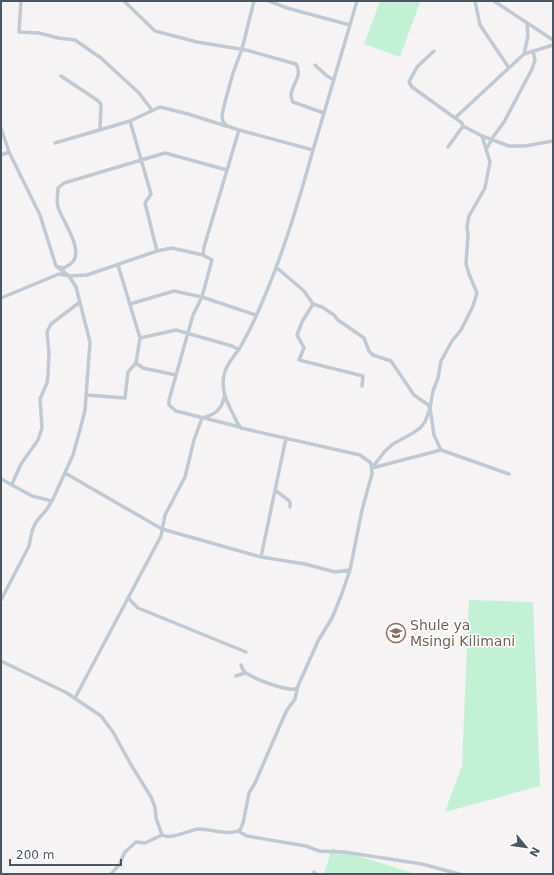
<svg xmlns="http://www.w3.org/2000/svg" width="554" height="875" font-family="'DejaVu Sans',sans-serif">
  <rect width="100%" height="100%" fill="#f5f3f3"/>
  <!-- green -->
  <path fill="#c3f1d5" d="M380 1 420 2 400 57 364 44Z
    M469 600 533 602 540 786 445 812 462 765Z
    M332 848 416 874H324Z"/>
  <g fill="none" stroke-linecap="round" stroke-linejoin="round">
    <!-- minor -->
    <path stroke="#c1cad2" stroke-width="3.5" d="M21 1 19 32 39 33 58 38 75 40 101 58 139 93 152 110
      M124 1 155 31 197 42 246 50 296 64C303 76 292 84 291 95 291 96 292 101 293 102L324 113 357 1
      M254 1 242 49 233 73 225 102 222 115 223 122 227 126 239 130 313 150 324 113
      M269 1 287 8 350 25
      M475 1 480 25 509 68
      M494 1 553 40
      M434 51 417 67 409 82 412 87 455 118 524 54 528 36 527 24
      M524 54 553 45
      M315 65 327 76 334 80
      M61 76 97 100 101 104 100 129
      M130 121 151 194 145 203 157 251
      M1 128 9 152 40 215 56 266 69 276 87 275 157 251 172 248 203 255
      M239 130 204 247 203 255 212 260 202 297 193 315 169 400V405L176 411 240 427
      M482 136 509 146H525L553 141
      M55 143 130 121 160 107 188 114 226 126
      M448 147 463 126 462 123 455 118
      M487 148 493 137 504 122 532 69 535 60 533 51
      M1 155 9 152
      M59 267 64 268C67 266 72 264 74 260 82 247 62 220 58 207 56 201 58 194 58 188L64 183 165 153 227 170
      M276 267 304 291 313 304 302 322 297 335 304 348 299 360 363 376 362 386
      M1 298 59 274 69 276 76 287 90 342 85 410 81 426 73 455 53 499 47 509 36 522 32 531 29 546 1 600
      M130 304 174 291 202 297 256 315
      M313 304 322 307 334 315 338 320 364 338 369 351 373 355 391 361 414 395 427 404 430 408 434 435 441 450
      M140 338 176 330 232 346 239 350
      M136 363 143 368 176 375
      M86 395 125 398 128 372 136 363 140 338 118 265
      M286 438 261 557 305 564 335 572 350 570
      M372 468 385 451 393 444 413 433 420 428 425 422 430 408 433 391 438 378 441 361 452 341 461 330 473 306 477 293 469 274 466 264 468 235 467 226 469 216 485 188 490 162 482 136 463 126
      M372 468 441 450 509 474
      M65 473 162 529 261 557
      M1 479 32 496 52 501
      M12 484 21 464 38 440 42 428 40 399 47 383 48 375 49 353 47 332 51 324 80 302
      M275 490 288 500 290 502V507
      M128 598 138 608 246 652
      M1 661 67 693 101 716 113 732 130 763 151 797 155 807 156 818 162 835C173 840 188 830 199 829 212 829 229 836 240 830L243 823 249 793 255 783 281 723 287 710 295 699 298 686 318 641 332 618 341 596 350 570 362 510 372 474 371 463 360 455 241 428C235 421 236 419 232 412 226 400 221 389 224 375 226 363 237 354 242 344 250 330 257 315 263 300 284 252 299 201 313 150
      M241 665C242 668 243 671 246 673 255 679 285 691 296 689L297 687
      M236 676 245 673
      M75 698 161 536 165 515 185 477 194 440 202 418C214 415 222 410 224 397
      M238 831 247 836 306 846 319 851 344 852 422 864 459 874
      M314 872 315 874
      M111 874 119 865 125 852 136 842 145 843 162 835"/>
  </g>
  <!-- icons -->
  <defs>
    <symbol id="school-ring" viewBox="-11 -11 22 22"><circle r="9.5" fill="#fff" stroke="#8d6e63" stroke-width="1.5"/><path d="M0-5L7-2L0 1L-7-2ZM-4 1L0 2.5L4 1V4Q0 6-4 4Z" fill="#8d6e63"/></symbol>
  </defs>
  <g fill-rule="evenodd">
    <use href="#school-ring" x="385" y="622" width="22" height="22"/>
  </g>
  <g text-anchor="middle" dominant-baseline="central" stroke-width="3" stroke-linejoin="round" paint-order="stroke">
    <!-- education labels -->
    <g font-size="14" fill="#785e54" stroke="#fff" text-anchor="start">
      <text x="410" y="625">Shule ya<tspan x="410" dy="16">Msingi Kilimani</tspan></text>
    </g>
  </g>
  <!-- border -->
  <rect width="554" height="875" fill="none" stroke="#4a5661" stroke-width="4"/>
  <!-- north arrow -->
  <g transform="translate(526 847) rotate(119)" stroke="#ffffff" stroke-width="3" paint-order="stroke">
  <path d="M0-3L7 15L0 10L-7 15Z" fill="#4a5661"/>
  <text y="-6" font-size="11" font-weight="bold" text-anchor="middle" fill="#4a5661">N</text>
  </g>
  <!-- scale -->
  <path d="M10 859v6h111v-6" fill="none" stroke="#4a5661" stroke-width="2"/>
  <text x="16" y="859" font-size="12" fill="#4a5661" stroke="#ffffff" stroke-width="3" paint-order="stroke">200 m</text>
</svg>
